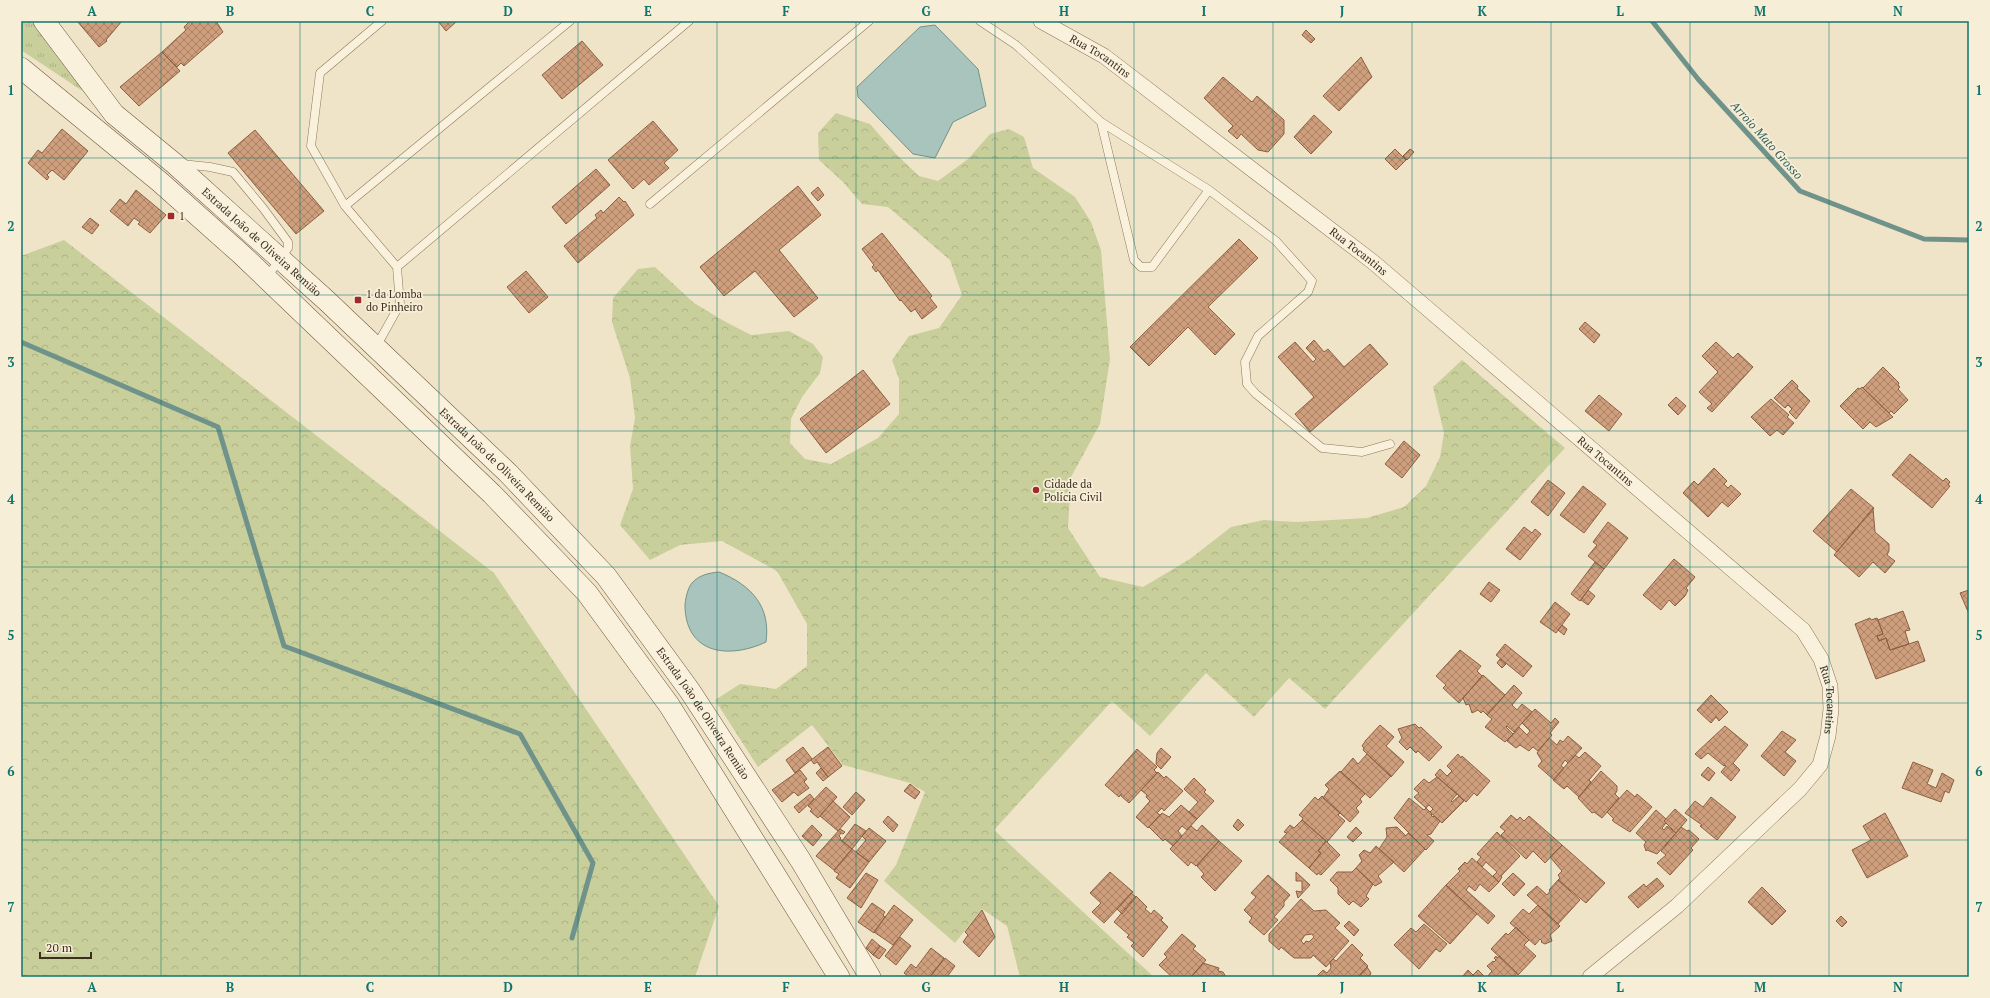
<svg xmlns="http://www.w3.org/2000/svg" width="1990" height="998" font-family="'PT Serif',serif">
  <defs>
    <pattern id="forest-crowns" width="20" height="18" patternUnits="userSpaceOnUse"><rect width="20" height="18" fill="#c9cf9b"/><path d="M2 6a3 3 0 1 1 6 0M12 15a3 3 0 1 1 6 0" fill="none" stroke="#aeb285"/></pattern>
    <pattern id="park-tufts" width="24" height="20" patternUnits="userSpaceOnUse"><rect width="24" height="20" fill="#c9cf9b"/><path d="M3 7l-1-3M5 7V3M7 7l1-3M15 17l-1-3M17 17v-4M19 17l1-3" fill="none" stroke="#aeb285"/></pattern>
    <pattern id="building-cross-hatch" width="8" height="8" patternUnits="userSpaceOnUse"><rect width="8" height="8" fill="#cf9f7d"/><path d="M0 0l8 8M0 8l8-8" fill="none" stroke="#a98266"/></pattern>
  </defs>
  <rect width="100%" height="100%" fill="#f0e4c8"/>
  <!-- forest -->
  <path fill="url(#forest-crowns)" d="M836 113 870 124 896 154 919 176 938 181 968 159 990 134 1009 129 1024 137 1033 168 1075 197 1091 222 1101 250 1110 359 1100 424 1071 477 1068 528 1100 577 1143 587 1190 559 1231 527 1264 520 1296 522 1367 518 1404 507 1426 486 1440 457 1444 433 1433 387 1462 360 1565 448 1325 709 1289 678 1254 717 1206 673 1150 736 1112 701 994 830 1154 977H1020L1007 926 982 909 955 943 884 881 896 865 925 792 910 783 843 765 812 725 758 767 715 700 740 684 776 689 807 666V624L777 571 722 541 680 545 650 560 620 525 633 489 630 446 635 418 630 378 612 322 613 298 638 269 655 267 694 303 724 321 751 335 789 331 813 344 823 357 820 373 802 397 791 419 790 443 805 459 831 464 878 438 899 414V379L892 360 909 336 939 328 962 295 950 260 888 207 862 204 843 182 819 160 818 133Z
    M64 240 494 573 719 906 695 977H21V256Z"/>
  <!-- park -->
  <path fill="url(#park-tufts)" d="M21 21H33L87 94 21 50Z"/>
  <!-- water -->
  <path fill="#a9c4bc" stroke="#6f938a" d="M935 25 978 69 986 106 953 122 935 158 913 154 858 97 857 87 920 27Z
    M719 572C751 585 771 606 766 642 730 659 686 655 685 606 685 600 688 587 692 583 699 575 709 573 719 572Z"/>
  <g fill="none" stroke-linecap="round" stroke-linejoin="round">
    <!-- stream -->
    <path stroke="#6f938a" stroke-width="5" d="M1652 21 1698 79 1800 191 1924 239 1969 240
      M21 342 218 427 284 646 520 734 593 863 572 938"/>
  </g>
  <!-- building -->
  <path fill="url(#building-cross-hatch)" stroke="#8d5f41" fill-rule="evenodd" d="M77 21H122L106 40 107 41 99 47Z
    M190 21H216L223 32 184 66 181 63 177 67 162 52 186 30 184 27Z
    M438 21H457L446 31Z
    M1306 30 1315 39 1311 43 1302 35Z
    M582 41 603 65 562 99 542 75Z
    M162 52 180 71 139 106 120 87Z
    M1361 57 1372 77 1339 111 1323 96Z
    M1223 77 1252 102 1257 96 1284 120V134L1268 152 1258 150 1241 134 1237 139 1235 137 1228 131 1233 126 1204 98Z
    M1314 115 1332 132 1311 154 1294 137Z
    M653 121 678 150 664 163 669 168 649 185 644 179 633 189 608 160Z
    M62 129 88 151 64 180 52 170 47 175 49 177 47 180 28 163 38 150 42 153Z
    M255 130 324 211 296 234 228 153Z
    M1395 149 1406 160 1396 170 1385 159Z
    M1410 149 1414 152 1407 160 1403 156Z
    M596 169 610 185 566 224 552 207Z
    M798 186 821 215 779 250 818 298 794 317 755 271 724 296 700 267Z
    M818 187 824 195 818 201 811 193Z
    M136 190 166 215 150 233 138 224 140 222 134 218 128 226 110 211 120 199 126 204Z
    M619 197 624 202 625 201 634 215 578 263 564 246 597 218 595 215 601 210 603 213Z
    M90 218 99 225 92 234 82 227Z
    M882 233 932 296 930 298 937 307 922 319 915 309 911 312 901 300 900 301 878 270 876 272 872 267 874 265 862 249Z
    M1239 239 1258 258 1208 307 1235 334 1215 355 1188 327 1149 366 1130 347Z
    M526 271 548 297 529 313 507 287Z
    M1585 322 1600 335 1594 343 1579 329Z
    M1314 340 1324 352 1328 349 1344 367 1370 344 1388 364 1310 432 1295 414 1314 397 1278 357 1295 342 1313 362 1316 359 1306 348Z
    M1716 342 1733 358 1738 353 1753 367 1712 412 1707 408 1712 404 1699 392 1718 372 1702 356Z
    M1883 367 1899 383 1898 385 1900 387 1898 389 1908 400 1894 414 1891 411 1889 413 1863 388Z
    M863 370 890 404 826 453 800 419Z
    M1792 380 1798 386 1797 388 1810 401 1796 419 1789 412 1792 409 1788 405 1785 408 1774 398Z
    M1862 387 1863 388 1893 417 1876 427 1870 422 1863 429 1840 406 1858 388 1860 389Z
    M1599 395 1622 414 1609 431 1585 411Z
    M1676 397 1686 406 1678 415 1668 405Z
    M1771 399 1789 415 1787 417 1794 423 1783 435 1777 430 1770 436 1751 417Z
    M1404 441 1420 455 1402 478 1385 464Z
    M1910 454 1943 481 1946 478 1950 482 1948 485 1950 486 1932 508 1892 475Z
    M1714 468 1727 481 1724 484 1728 488 1731 485 1741 494 1728 507 1722 502 1708 517 1683 493 1694 481 1698 485Z
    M1548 480 1565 493 1548 516 1531 502Z
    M1583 486 1606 504 1584 533 1560 515Z
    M1851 489 1874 508 1837 552 1813 531Z
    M1873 508 1875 532 1889 544V551L1887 555 1895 561 1885 573 1873 562 1859 577 1834 555Z
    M1608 522 1628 538 1604 569 1588 556 1597 545 1593 542Z
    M1524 527 1532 533 1535 529 1541 534 1520 560 1506 549Z
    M1674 559 1695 577 1686 588 1688 590 1685 596 1675 606 1669 600 1661 610 1643 595Z
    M1595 562 1604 569 1580 601 1571 594Z
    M1489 582 1500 590 1491 602 1480 594Z
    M1588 590 1595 596 1588 605 1581 600Z
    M1969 590V614L1960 593Z
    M1555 602 1570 614 1556 633 1540 622Z
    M1903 611 1910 630 1905 631 1909 644 1890 650 1886 638 1879 641 1877 636 1883 634 1878 620Z
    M1870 618 1871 620 1877 618 1883 634 1877 636 1879 641 1886 638 1890 650 1918 641 1925 661 1876 679 1855 624Z
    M1562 625 1567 629 1564 635 1558 630Z
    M1505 644 1532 666 1523 677 1496 655Z
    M1460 650 1481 666 1477 671 1482 676 1459 703 1443 688 1446 685 1436 676Z
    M1500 659 1506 664 1502 668 1497 663Z
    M1483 675 1505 695 1487 715 1483 711 1481 713 1478 710 1472 713 1469 704 1466 705 1463 698Z
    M1514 685 1522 693 1512 705 1517 710 1522 704 1532 712 1514 732 1507 726 1506 727 1513 734 1505 742 1485 727 1492 719 1487 715Z
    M1711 695 1728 712 1719 721 1716 717 1711 723 1697 710Z
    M1535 709 1551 723 1555 718 1559 722 1550 733 1552 735 1538 751 1533 747 1529 751 1520 745 1516 748 1507 741 1519 727 1527 735 1530 731 1522 723Z
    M1415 724 1419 728 1421 727 1442 747 1429 761 1418 751 1416 753 1410 747 1407 750 1399 742 1402 738 1398 729Z
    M1380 725 1394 737 1386 746 1404 762 1391 777 1363 750 1364 748 1362 746 1366 740Z
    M1725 726 1748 745 1733 763 1740 770 1731 781 1721 772 1726 766 1725 765 1724 766 1708 753 1701 759 1695 754Z
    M1782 731 1796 740 1785 752 1796 761 1784 776 1761 756Z
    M1568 736 1582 748 1568 763 1565 760 1561 766 1564 768 1554 780 1538 766 1542 761 1537 753 1549 738 1557 745 1560 740 1563 742Z
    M803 747 812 759 795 773 786 760Z
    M828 747 842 766 828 777 817 762 814 764 811 760Z
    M1161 748 1171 757 1161 769 1156 764 1157 753Z
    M1137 749 1157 767 1154 770 1157 773 1129 803 1121 796V794L1119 797 1105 785Z
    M1585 752 1601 766 1589 780 1591 782 1579 797 1567 786 1564 789 1553 780 1575 755 1579 758Z
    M1367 754 1391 776 1370 798 1341 772 1353 758 1358 764Z
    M1458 754 1461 758 1462 756 1490 781 1477 796 1474 793 1466 802 1435 775 1440 769 1447 776 1452 771 1447 766Z
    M1913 762 1933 770 1927 784 1936 788 1942 773 1954 780 1949 793 1945 791 1941 802 1902 788Z
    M1708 767 1715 773 1709 781 1701 775Z
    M821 768 828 777 823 781 816 773Z
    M800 770 807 779 804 782 809 788 798 796 794 792 782 802 772 790Z
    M1340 771 1365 794 1360 799 1362 802 1356 808 1359 812 1350 822 1323 798 1329 789 1325 785Z
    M1601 771 1617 786V791L1615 794 1619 798 1602 818 1594 812 1592 813 1578 798Z
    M1158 772 1164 778 1166 776 1183 791 1164 811 1162 808 1157 813 1160 815 1148 828 1136 817 1150 801 1146 797 1147 795 1141 790Z
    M1437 777 1457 794 1451 801 1452 802 1459 796 1464 801 1442 823 1430 812 1433 809 1429 805 1426 808 1414 797 1419 793 1414 789 1424 779 1429 783Z
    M1194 778 1206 790 1204 792 1214 801 1197 819 1189 812 1198 802 1184 789Z
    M910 784 920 792 915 799 904 791Z
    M826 787 837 797 818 818 810 811 812 809 808 806Z
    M1627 790 1635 797 1637 794 1652 807 1630 832 1614 822 1612 820 1614 819 1607 812Z
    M856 792 865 800 852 815 843 807Z
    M810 794 814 799 799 813 794 807Z
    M1322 796 1340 813 1338 815 1345 821 1327 842 1302 820 1303 818 1299 815 1315 797 1318 800Z
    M1711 797 1736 817 1717 840 1700 826 1702 825 1685 813 1695 801 1703 807Z
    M1409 798 1424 810 1426 808 1432 814 1431 815 1433 817 1434 816 1440 821 1431 834 1427 835 1434 841 1426 850 1394 818Z
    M833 801 850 817 838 831 820 816Z
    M1181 805 1197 819 1187 830 1182 826 1178 831 1182 836 1173 846 1165 839 1163 841 1149 827 1162 813 1169 817Z
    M1675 809 1687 820 1676 833 1664 821Z
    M1656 810 1666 819 1664 821 1666 823 1662 828 1664 830 1667 826 1676 833 1657 854 1647 850 1646 851 1644 845 1646 842 1636 833Z
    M1885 813 1908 856 1867 878 1852 850 1871 840 1863 826Z
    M1511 815 1517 820 1520 817 1524 821 1529 816 1562 845 1545 863 1533 851 1526 859 1501 835 1505 831 1500 827Z
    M888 816 898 825 893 832 883 822Z
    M1238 819 1244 825 1238 831 1233 826Z
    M1302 820 1326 841 1318 851 1321 853 1309 868 1279 842 1287 833 1284 832 1290 825 1294 828Z
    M855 824 866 831 852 849 842 841Z
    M812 825 822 835 813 846 802 836Z
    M1202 825 1219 841 1196 866 1191 862 1188 866 1170 849 1191 826 1197 831Z
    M1356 827 1362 833 1353 842 1347 837Z
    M1397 827 1406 836 1408 833 1425 849 1404 872 1379 849 1387 837 1386 828Z
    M1681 827 1687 831 1689 830 1699 839 1691 848 1693 850 1670 875 1657 863 1666 855 1661 851Z
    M869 828 886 841 869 862 856 852 866 840 862 836Z
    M840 829 845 832 843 834 841 833 839 836 841 838 840 839 852 849 834 870 816 856Z
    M1497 832 1520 856 1501 876 1502 877 1499 882 1493 876 1497 872 1486 862 1482 867 1477 862 1481 857 1477 854Z
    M1219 841 1242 861 1215 891 1201 877 1204 874 1197 866Z
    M1326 841 1340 855 1321 875 1318 873 1317 875 1309 868 1321 853 1318 851Z
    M1562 845 1605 883 1586 903 1558 880 1560 878 1558 875 1562 871 1550 857Z
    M1376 846 1394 862 1378 876 1382 882 1375 886 1356 868 1362 861 1359 855 1364 850 1370 853Z
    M852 849 869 862 850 888 836 878 839 874 834 871Z
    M1472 858 1499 882 1489 892 1480 884 1475 891 1469 886 1466 890 1495 916 1488 924 1446 885 1460 871 1458 869 1465 862 1467 864Z
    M1356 868 1373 884 1366 896 1369 899 1361 907 1353 901 1349 905 1338 894V888L1330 880 1337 872H1352Z
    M1110 872 1133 892 1104 923 1092 912 1101 903 1090 893Z
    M1296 872 1310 885 1298 898 1296 891 1302 892V881H1296Z
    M866 873 878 880 861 908 847 898Z
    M1513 873 1525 884 1514 896 1502 884Z
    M1268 875 1290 895 1284 902V906L1274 917 1278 920 1264 935 1249 922 1252 918 1244 910 1256 897 1251 893Z
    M1657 878 1664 886 1638 908 1628 897 1644 884 1646 887Z
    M1558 880 1580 900 1558 924 1527 895 1537 886 1547 895 1550 891 1549 890Z
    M1446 885 1477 914 1450 944 1418 916Z
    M1762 887 1786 911 1772 925 1748 902Z
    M1131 893 1136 897 1122 914 1117 909Z
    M1136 896 1147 907 1145 909 1151 914 1154 910 1163 918 1161 920 1168 927 1143 957 1131 946 1134 943 1127 937 1129 935 1114 922Z
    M1301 899 1314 911 1326 910 1340 923 1335 928 1349 941 1326 967 1313 955 1311 958H1294L1281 947 1279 950 1269 941V934ZM1312 934 1314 937 1309 942 1306 941 1304 944 1301 941 1305 935Z
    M872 903 885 912 883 915 885 917 874 933 858 922Z
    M894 905 913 920 893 945 874 932Z
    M1538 905 1560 926 1550 935 1552 941 1545 944 1541 942 1542 941 1540 939 1535 945 1510 923 1523 909 1529 914Z
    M982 910 995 937 979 957 963 942 968 935 965 932Z
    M1841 916 1847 922 1842 927 1836 921Z
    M1349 921 1359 930 1354 936 1344 926Z
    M1424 924 1447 944 1440 952 1436 949 1419 969 1394 945 1411 928 1416 932Z
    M1516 927 1529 940 1524 945 1536 956 1518 975 1491 949 1506 933 1508 935Z
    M1182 934 1196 946 1193 949 1206 960 1191 977H1172L1159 965 1167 957 1164 954Z
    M900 937 911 946 896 965 885 956Z
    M872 939 880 946 873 955 866 948Z
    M1352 944 1363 955 1360 958 1368 966 1358 977H1316L1323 970 1327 973 1331 968 1330 962 1333 959 1336 961Z
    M880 946 886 950 879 959 873 955Z
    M931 948 944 958 930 977H909L904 973 911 964 916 968Z
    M1496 956 1497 958 1499 956 1517 973 1514 977H1487L1492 971 1487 966 1493 961 1494 962 1496 960 1494 958Z
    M945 958 955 966 947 977H930Z
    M1203 963 1219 968 1218 971 1223 972 1226 977H1191Z
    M1367 967 1371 973 1369 977H1358Z
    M1468 970 1475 977H1462Z
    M1478 970 1485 977H1475L1473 975Z"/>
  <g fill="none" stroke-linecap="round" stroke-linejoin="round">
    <defs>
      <path id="service" d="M980 21 1016 45 1101 122 1134 260 1141 267H1152L1209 190 1276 241 1312 281 1308 292 1258 336 1245 362 1247 384 1256 394 1322 448 1362 452 1390 444
        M1101 122 1209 190
        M182 164 210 167 233 172 263 208 288 242V248L267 277
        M650 204 869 21
        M345 206 570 21
        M397 267 689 21
        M376 347 400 304 397 267 345 206 311 146 320 73 382 21"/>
      <g id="minor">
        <path id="s1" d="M1041 21 1104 56 1373 262 1803 630 1821 659 1830 686 1831 709 1828 736 1820 765 1800 789 1677 906 1590 977"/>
      </g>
      <g id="secondary">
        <path id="s2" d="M44 21 114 114 175 164 327 301 508 473 606 576 690 691 801 861 870 977"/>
        <path d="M21 68 160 182 241 254 492 494 587 593 669 705 839 977"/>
      </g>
    </defs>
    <!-- service casing -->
    <use href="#service" stroke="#8d765c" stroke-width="9"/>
    <!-- minor casing -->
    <use href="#minor" stroke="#8d765c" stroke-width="16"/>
    <!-- secondary casing -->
    <use href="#secondary" stroke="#6f573f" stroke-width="22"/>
    <!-- service -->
    <use href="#service" stroke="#faf1dc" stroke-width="8"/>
    <!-- minor -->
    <use href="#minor" stroke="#faf1dc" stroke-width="15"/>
    <!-- secondary -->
    <use href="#secondary" stroke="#faf1dc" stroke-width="21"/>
  </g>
  <!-- grid -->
  <path fill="none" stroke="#0f766e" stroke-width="1" stroke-opacity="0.55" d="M161 21V977M300 21V977M439 21V977M578 21V977M717 21V977M856 21V977M995 21V977M1134 21V977M1273 21V977M1412 21V977M1551 21V977M1690 21V977M1829 21V977M21 158H1969M21 295H1969M21 431H1969M21 567H1969M21 703H1969M21 840H1969"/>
  <!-- markers -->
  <g fill="#9e2a2b" stroke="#f7eed8" stroke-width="1.5">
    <rect x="167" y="212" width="8" height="8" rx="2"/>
    <rect x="354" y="296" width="8" height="8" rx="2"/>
    <circle cx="1036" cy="490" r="4"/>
  </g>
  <g text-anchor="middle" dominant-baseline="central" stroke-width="3.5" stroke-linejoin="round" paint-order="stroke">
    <!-- street labels -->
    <g font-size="11" fill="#3d2e20" stroke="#f7eed8">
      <text stroke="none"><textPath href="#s1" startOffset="69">Rua Tocantins</textPath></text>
      <text stroke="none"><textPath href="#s2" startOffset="312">Estrada João de Oliveira Remião</textPath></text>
      <text stroke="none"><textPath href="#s1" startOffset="393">Rua Tocantins</textPath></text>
      <text stroke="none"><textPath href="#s1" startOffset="717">Rua Tocantins</textPath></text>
      <text stroke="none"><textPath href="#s2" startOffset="636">Estrada João de Oliveira Remião</textPath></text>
      <text stroke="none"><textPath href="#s1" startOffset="1053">Rua Tocantins</textPath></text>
      <text stroke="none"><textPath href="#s2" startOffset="960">Estrada João de Oliveira Remião</textPath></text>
    </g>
    <!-- poi labels -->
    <g font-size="11" fill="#3d2e20" stroke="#f7eed8" text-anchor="start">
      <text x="179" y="216">1</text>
      <text x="366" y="294">1 da Lomba<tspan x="366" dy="13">do Pinheiro</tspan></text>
      <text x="1044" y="484">Cidade da<tspan x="1044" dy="13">Polícia Civil</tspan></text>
    </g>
    <!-- water labels -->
    <g font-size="12" font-style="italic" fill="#2f5d5a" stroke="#f7eed8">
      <text transform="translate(1767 140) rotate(48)">Arroio Mato Grosso</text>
    </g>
  </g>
  <!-- border -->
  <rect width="1990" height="998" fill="none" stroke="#f7eed8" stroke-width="44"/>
  <!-- scale -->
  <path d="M40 952v6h51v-6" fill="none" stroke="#3d2e20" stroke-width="2"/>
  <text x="46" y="952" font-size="12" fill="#3d2e20" stroke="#f7eed8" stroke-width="3" paint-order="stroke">20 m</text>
  <rect x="22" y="22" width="1946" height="954" fill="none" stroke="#0f766e" stroke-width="1.5"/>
  <g font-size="13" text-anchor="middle" font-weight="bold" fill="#0f766e">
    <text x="92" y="16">A</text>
    <text x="230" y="16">B</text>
    <text x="370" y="16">C</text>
    <text x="508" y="16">D</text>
    <text x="648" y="16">E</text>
    <text x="786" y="16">F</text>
    <text x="926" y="16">G</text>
    <text x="1064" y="16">H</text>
    <text x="1204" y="16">I</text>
    <text x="1342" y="16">J</text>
    <text x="1482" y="16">K</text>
    <text x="1620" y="16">L</text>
    <text x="1760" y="16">M</text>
    <text x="1898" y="16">N</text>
    <text x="11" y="95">1</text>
    <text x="1979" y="95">1</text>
    <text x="11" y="231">2</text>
    <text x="1979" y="231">2</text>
    <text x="11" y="367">3</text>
    <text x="1979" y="367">3</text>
    <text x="11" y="504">4</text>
    <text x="1979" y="504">4</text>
    <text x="11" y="640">5</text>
    <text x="1979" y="640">5</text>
    <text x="11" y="776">6</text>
    <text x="1979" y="776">6</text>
    <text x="11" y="912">7</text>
    <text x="1979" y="912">7</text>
    <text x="92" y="992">A</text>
    <text x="230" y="992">B</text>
    <text x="370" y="992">C</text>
    <text x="508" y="992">D</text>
    <text x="648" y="992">E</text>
    <text x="786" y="992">F</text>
    <text x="926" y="992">G</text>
    <text x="1064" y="992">H</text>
    <text x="1204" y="992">I</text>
    <text x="1342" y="992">J</text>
    <text x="1482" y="992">K</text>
    <text x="1620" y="992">L</text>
    <text x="1760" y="992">M</text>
    <text x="1898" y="992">N</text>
  </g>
</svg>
